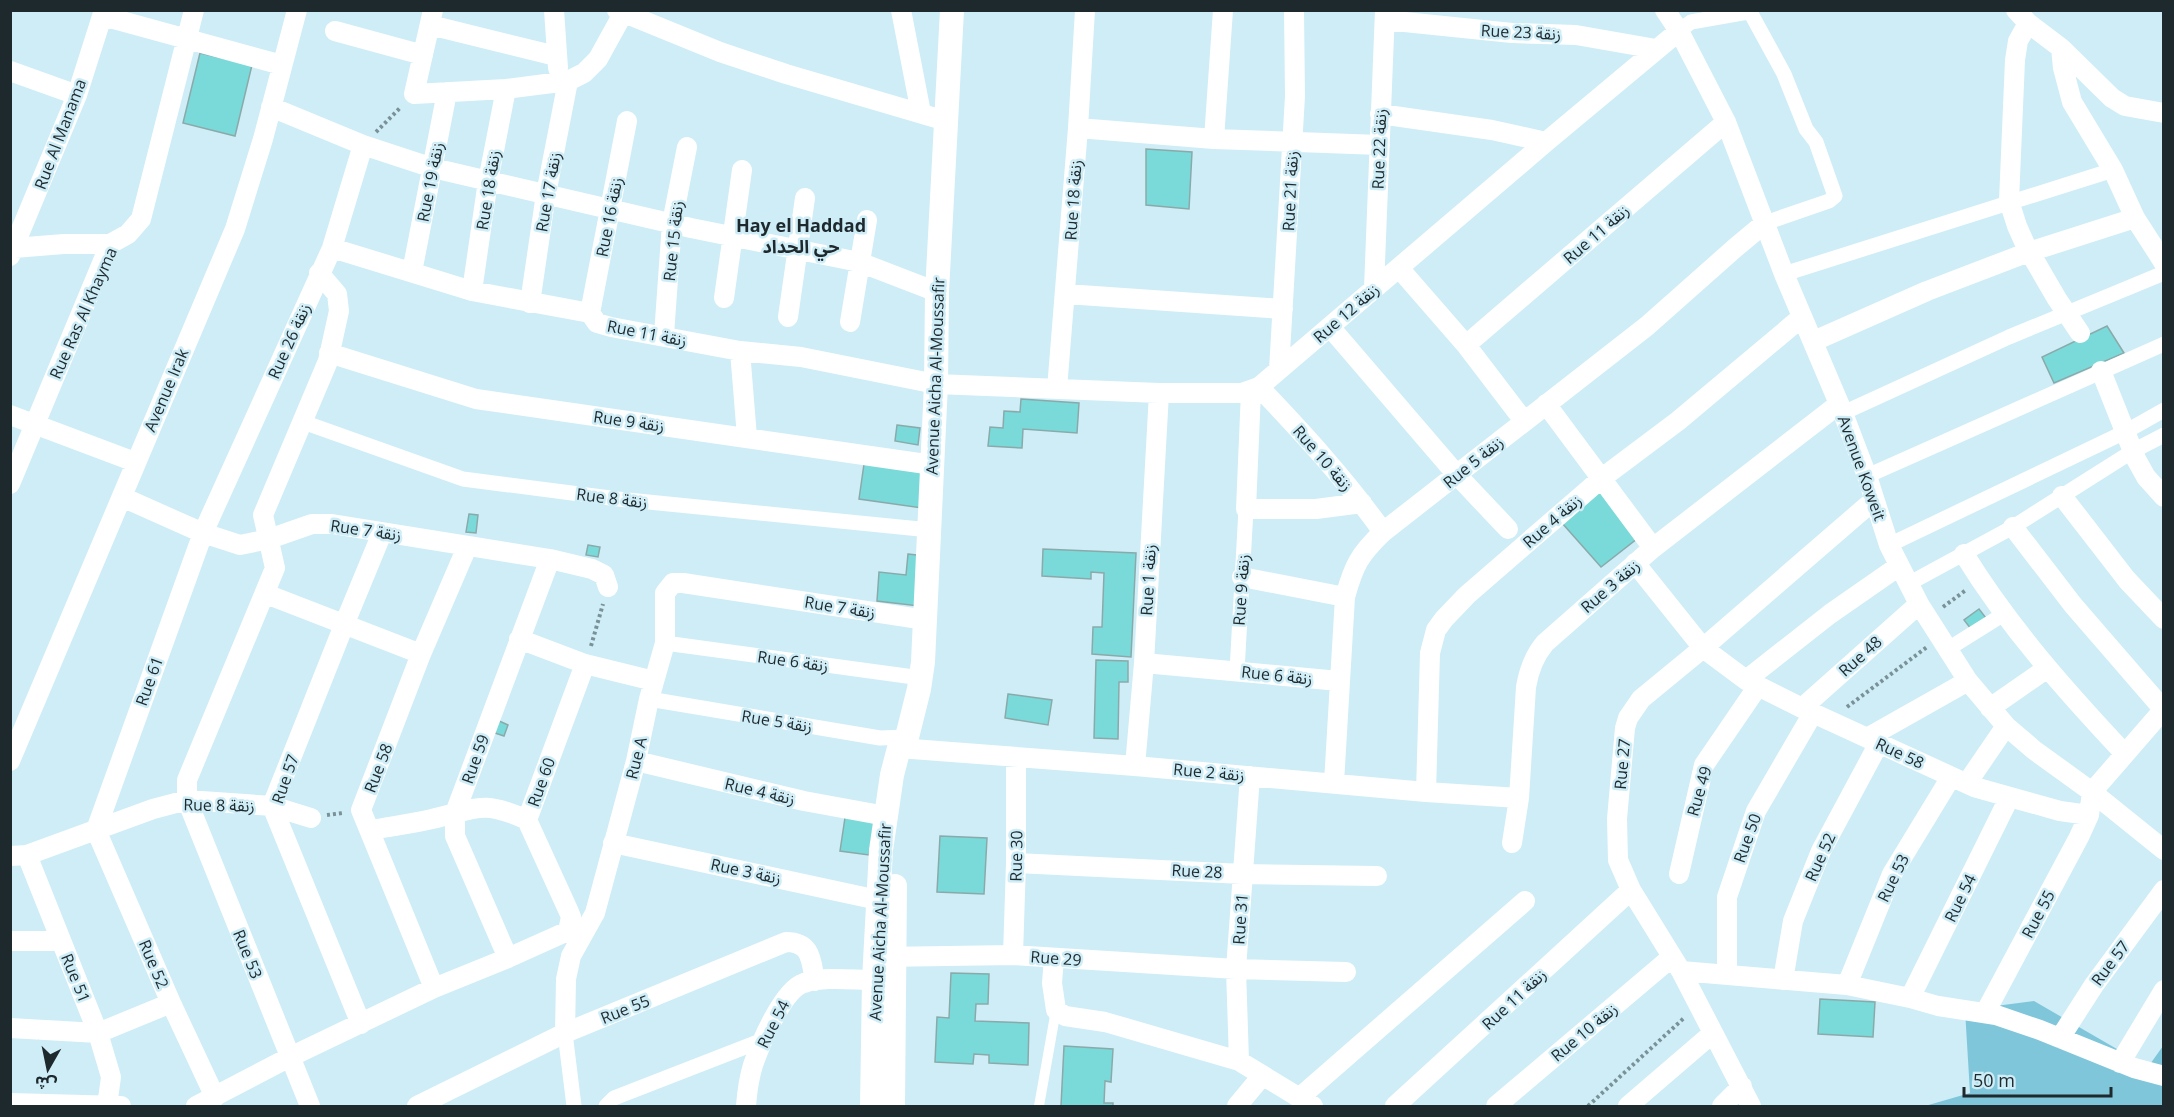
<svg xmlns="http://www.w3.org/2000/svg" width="2174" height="1117" font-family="'Open Sans','Noto Sans Arabic',sans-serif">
  <rect width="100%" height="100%" fill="#ceedf7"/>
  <!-- green -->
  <path fill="#7fc6db" d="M2034 1001 2148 1067 2163 1046V1106H1925L1970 1093 1965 1010Z"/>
  <!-- building -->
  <path fill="#7adada" stroke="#8aaaaa" stroke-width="1.5" d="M200 53 252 65 235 136 183 123Z
    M1146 149 1192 152 1189 209 1146 205Z
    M2107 326 2124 353 2054 383 2042 357Z
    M1021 399 1079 403 1077 433 1023 429 1022 448 988 446 990 427 1003 428 1004 411 1020 412Z
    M897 425 920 428 918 445 895 441Z
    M864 464 927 472 922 508 859 499Z
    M1600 489 1638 538 1601 567 1562 523Z
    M469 514 478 515 476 533 466 532Z
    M588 545 600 547 598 557 586 555Z
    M1043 549 1136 553 1131 657 1092 654 1093 627H1102L1104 573 1091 572V579L1042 576Z
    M908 554 925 556 919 606 877 601 879 572 906 575Z
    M1979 609 1986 618 1971 629 1964 620Z
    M1096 660 1128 661V682H1119L1118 739 1094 738Z
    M1008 694 1052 700 1048 725 1005 718Z
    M497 720 508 725 504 736 492 732Z
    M846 811 875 815 869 855 840 851Z
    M940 836 987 838 984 894 937 892Z
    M951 973 989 974 988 1004H976L975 1021 1029 1023 1028 1065 989 1063V1055L974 1054 973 1064 935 1062 937 1017 949 1018Z
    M1820 999 1875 1002 1873 1037 1818 1034Z
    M1064 1046 1113 1049 1111 1082 1105 1081 1104 1103H1113V1106H1061Z"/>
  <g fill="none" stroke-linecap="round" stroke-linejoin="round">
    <!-- path -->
    <path stroke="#7b9198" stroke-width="4" stroke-dasharray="3 3" stroke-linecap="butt" d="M376 132 401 107
      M1943 607 1966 590
      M591 646 603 604
      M1847 707 1927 647
      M327 815 343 813
      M1588 1106 1684 1018"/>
    <!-- service -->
    <path stroke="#fff" stroke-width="10" d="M1039 1106 1056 1010"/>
    <!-- pedestrian -->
    <path stroke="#fff" stroke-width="15" d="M1749 10 1784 74 1806 129 1816 142 1835 196 1829 201 1765 223
      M1679 31 1691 22 1748 12
      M1784 274 2113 170
      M1843 413 2009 337 2164 273
      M303 422 463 479 618 499 930 530
      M1867 476 2164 344
      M1889 545 2125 432 2164 410
      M1908 584 2013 527 2133 451 2164 435
      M665 643 921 678
      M1948 649 2004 614
      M1237 671 1246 509
      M649 699 880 738 907 737
      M565 1033 574 1106
      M606 1106 614 1098 763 1040"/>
    <!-- minor -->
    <path stroke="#fff" stroke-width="20" d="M433 10 414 94 506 89 568 81 584 73 598 59 625 10
      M554 10 558 68
      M617 10 720 52 786 74 946 121
      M901 10 921 113
      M1665 10 1679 31 1726 122 1784 274 1843 413 1867 476 1889 545 1919 604 1968 681 2006 726 2034 750 2092 792 2164 850
      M2016 10 2028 23 2061 48 2112 98 2125 106 2164 113
      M103 16 282 65
      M1385 20 1512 33 1576 35 1656 49
      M2028 23 2018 41 2015 60 2009 201 2017 226 2025 244 2057 299 2080 333
      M430 25 556 56
      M335 31 423 55
      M2061 48 2063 68 2072 102 2113 170 2135 218 2164 263
      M10 71 77 95
      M271 107 363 145 433 168 691 228 859 262 937 292
      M1380 114 1492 130 1546 142
      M1078 128 1214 139 1380 145
      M1214 139 1223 10
      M14 248 64 244H110
      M332 248 472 291 590 313 597 323 611 327 740 351 801 357 936 384 1159 393H1242L1259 387 1279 370 1546 142 1679 31
      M10 256 77 95 104 10
      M1399 268 1466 345 1524 421
      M412 272 447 92
      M1374 288 1385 10
      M472 291 488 181 506 89
      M1066 294 1283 309
      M724 298 742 170
      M530 303 546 194 568 81
      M590 313 627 121
      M788 317 805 198
      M850 322 867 220
      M1330 327 1457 475 1508 529
      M664 335 672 223 687 147
      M1814 341 1927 291 2029 252 2135 218
      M1466 345 1726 122
      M740 351 747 437
      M329 353 476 399 933 465
      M1279 370 1295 96 1294 10
      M2101 371 2136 459 2146 477 2164 497
      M1259 387C1303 433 1346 480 1383 532
      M1057 389 1078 128 1085 10
      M1251 391 1246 509H1316L1362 503
      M1546 404 1653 548
      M10 415 135 462
      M10 484 110 244 128 234 141 219 194 10
      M2062 496 2127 580 2164 619
      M122 497 203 533 240 545 269 539 312 524H332L550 559 592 569 604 575 608 587
      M2013 527 2073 605 2163 709
      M1964 554C2009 627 2065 690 2124 753
      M1635 563 1703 648 1746 680 1802 708 1974 787 2060 811 2089 815
      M1242 577 1345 597
      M266 594 421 654
      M519 639 585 664 654 681
      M1144 663 1339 681
      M1746 680 1830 614 1899 566
      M1802 708 1919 604
      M1990 708 2046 669
      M1867 738 1968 681
      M899 748 1135 766 1426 792 1519 798
      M10 761 235 229 263 139 297 10
      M636 761 804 801 886 816
      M1135 766 1144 663 1159 393
      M1334 783 1345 597C1354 565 1359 555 1383 532L1647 326 1735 248 1765 223
      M1967 783 2006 726
      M1426 792 1430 653 1436 630 1444 619 1467 595 1602 478 1678 421 1802 317
      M371 830C391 826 412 824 432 819 476 809 482 799 527 820
      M613 843 878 900
      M1512 843 1519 798 1526 687C1529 669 1534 656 1545 643L1653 548 1839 404
      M27 855 98 1033 111 1077 107 1106
      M10 856 27 855 153 809 187 800 272 806 311 818
      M1016 863 1243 874 1377 876
      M1679 874 1704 765 1758 686
      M568 931 571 917 569 912 527 820 585 664
      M10 941H61
      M1013 955 1016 863V757
      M881 957 1013 955 1236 969 1346 972
      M508 958 455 836V813L550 559
      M1054 958 1052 983 1056 1010 1065 1016 1105 1022 1239 1061 1313 1106
      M1681 971 1847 985 1910 998 1938 1006 1996 1015 2040 1030 2134 1068 2164 1076
      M1727 975V897L1756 811 1813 713
      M1783 980 1793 921 1821 851 1879 743
      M1847 985 1892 874 1951 777
      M434 988 361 810 421 654 467 547
      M1910 998 2009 798
      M1985 1013 2079 837 2089 815 2092 792 2164 709
      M361 1024 272 806 344 625 382 533
      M10 1028 98 1033 171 1003
      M565 1033 566 979 571 956 595 913 636 761 649 699 665 643V593L673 583H683L926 620
      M2060 1038 2094 985 2164 890
      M1239 1061 1236 969 1250 776
      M2120 1063 2164 990
      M215 1097 171 1003 96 830 203 533 332 248 363 145
      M1299 1098 1525 901
      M10 1103 121 1106
      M196 1106 290 1057 434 988 508 958 568 931
      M310 1106 187 800V780L275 568 263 515 328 361 339 311 337 294 319 273
      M417 1106 565 1033 786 942C812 942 811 961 815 981
      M746 1106C747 1093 749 1078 753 1065 760 1045 783 989 804 983 823 976 853 980 874 980
      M1237 1106 1262 1076
      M1395 1106 1631 890
      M1496 1106 1672 957
      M1628 1106 1713 1033
      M1722 1106 1742 1086
      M1751 1106 1681 971 1631 890 1618 860 1617 819 1625 728 1628 718 1641 699 1703 648 1874 500"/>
    <!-- tertiary -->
    <path stroke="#fff" stroke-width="24" d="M872 1106 874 980 881 850 892 775 899 748 907 737 919 689 923 662 936 384 937 292 952 10
      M893 1106 895 886"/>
  </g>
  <g text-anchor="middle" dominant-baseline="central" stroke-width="5" stroke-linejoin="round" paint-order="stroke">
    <!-- street labels -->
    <g font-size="16" fill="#1e292d" stroke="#ceedf7">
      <text transform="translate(1521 32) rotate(3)">Rue 23 زنقة</text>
      <text transform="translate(60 134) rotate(-69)">Rue Al Manama</text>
      <text transform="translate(1379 149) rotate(-88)">Rue 22 زنقة</text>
      <text transform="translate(430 182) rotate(-79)">Rue 19 زنقة</text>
      <text transform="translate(488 190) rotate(-81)">Rue 18 زنقة</text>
      <text transform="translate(1290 191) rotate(-87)">Rue 21 زنقة</text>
      <text transform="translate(548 192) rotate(-80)">Rue 17 زنقة</text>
      <text transform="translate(1073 200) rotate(-86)">Rue 18 زنقة</text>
      <text transform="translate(609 217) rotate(-79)">Rue 16 زنقة</text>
      <text transform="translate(1596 234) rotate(-41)">Rue 11 زنقة</text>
      <text transform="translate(673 241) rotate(-84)">Rue 15 زنقة</text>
      <text transform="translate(83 313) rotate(-66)">Rue Ras Al Khayma</text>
      <text transform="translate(1346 313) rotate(-41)">Rue 12 زنقة</text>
      <text transform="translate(647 333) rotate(11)">Rue 11 زنقة</text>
      <text transform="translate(289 341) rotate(-66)">Rue 26 زنقة</text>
      <text transform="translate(935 376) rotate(-88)">Avenue Aicha Al-Moussafir</text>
      <text transform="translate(166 390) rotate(-67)">Avenue Irak</text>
      <text transform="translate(629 421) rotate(8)">Rue 9 زنقة</text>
      <text transform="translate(1323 458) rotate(49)">Rue 10 زنقة</text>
      <text transform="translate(1473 462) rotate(-39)">Rue 5 زنقة</text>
      <text transform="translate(1862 468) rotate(70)">Avenue Koweit</text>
      <text transform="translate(612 498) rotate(7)">Rue 8 زنقة</text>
      <text transform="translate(1552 521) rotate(-41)">Rue 4 زنقة</text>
      <text transform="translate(366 530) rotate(8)">Rue 7 زنقة</text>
      <text transform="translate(1148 580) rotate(-87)">Rue 1 زنقة</text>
      <text transform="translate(1610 586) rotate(-41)">Rue 3 زنقة</text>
      <text transform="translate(1241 590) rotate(-86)">Rue 9 زنقة</text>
      <text transform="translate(840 607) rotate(9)">Rue 7 زنقة</text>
      <text transform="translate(1860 656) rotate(-42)">Rue 48</text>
      <text transform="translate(793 661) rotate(8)">Rue 6 زنقة</text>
      <text transform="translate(1277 675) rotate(6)">Rue 6 زنقة</text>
      <text transform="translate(149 681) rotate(-70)">Rue 61</text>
      <text transform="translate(777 721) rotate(9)">Rue 5 زنقة</text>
      <text transform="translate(1900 753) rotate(25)">Rue 58</text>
      <text transform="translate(636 758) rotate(-76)">Rue A</text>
      <text transform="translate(475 759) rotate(-70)">Rue 59</text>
      <text transform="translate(1622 764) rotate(-85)">Rue 27</text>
      <text transform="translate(378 768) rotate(-69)">Rue 58</text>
      <text transform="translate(1209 772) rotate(5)">Rue 2 زنقة</text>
      <text transform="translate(285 779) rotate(-71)">Rue 57</text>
      <text transform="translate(541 782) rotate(-70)">Rue 60</text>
      <text transform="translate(760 791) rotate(13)">Rue 4 زنقة</text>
      <text transform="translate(1699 791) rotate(-74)">Rue 49</text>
      <text transform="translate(219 805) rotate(1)">Rue 8 زنقة</text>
      <text transform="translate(1747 838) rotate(-70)">Rue 50</text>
      <text transform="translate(1016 856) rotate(-89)">Rue 30</text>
      <text transform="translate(1820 857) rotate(-66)">Rue 52</text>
      <text transform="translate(746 871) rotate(12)">Rue 3 زنقة</text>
      <text transform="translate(1197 871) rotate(3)">Rue 28</text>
      <text transform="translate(1893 878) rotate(-64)">Rue 53</text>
      <text transform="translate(1960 898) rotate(-64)">Rue 54</text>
      <text transform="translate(2038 914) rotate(-62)">Rue 55</text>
      <text transform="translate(1240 919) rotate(-86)">Rue 31</text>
      <text transform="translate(880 922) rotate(-87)">Avenue Aicha Al-Moussafir</text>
      <text transform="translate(248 954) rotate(68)">Rue 53</text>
      <text transform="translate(1056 958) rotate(4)">Rue 29</text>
      <text transform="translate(2110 963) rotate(-53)">Rue 57</text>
      <text transform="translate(154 964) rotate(67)">Rue 52</text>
      <text transform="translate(76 978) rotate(68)">Rue 51</text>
      <text transform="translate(1514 999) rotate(-43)">Rue 11 زنقة</text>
      <text transform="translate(625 1009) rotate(-22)">Rue 55</text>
      <text transform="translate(773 1024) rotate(-63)">Rue 54</text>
      <text transform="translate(1584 1032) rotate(-40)">Rue 10 زنقة</text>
    </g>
    <!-- neighbourhood labels -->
    <g font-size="18" font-weight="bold" fill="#1e292d" stroke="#ceedf7">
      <text x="801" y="225">Hay el Haddad<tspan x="801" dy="21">حي الحداد</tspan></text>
    </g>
  </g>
  <!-- border -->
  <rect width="2174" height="1117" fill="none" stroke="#1e292d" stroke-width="24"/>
  <!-- north arrow -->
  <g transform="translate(48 1069) rotate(189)" stroke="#ceedf7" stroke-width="4.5" paint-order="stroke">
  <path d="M0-4.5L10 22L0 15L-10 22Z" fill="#1e292d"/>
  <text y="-9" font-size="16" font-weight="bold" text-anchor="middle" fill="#1e292d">ش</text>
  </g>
  <!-- scale -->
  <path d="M1964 1087v9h147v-9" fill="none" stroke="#1e292d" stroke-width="3"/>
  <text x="1973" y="1087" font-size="18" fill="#1e292d" stroke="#ceedf7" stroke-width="4.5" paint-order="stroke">50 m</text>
</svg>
